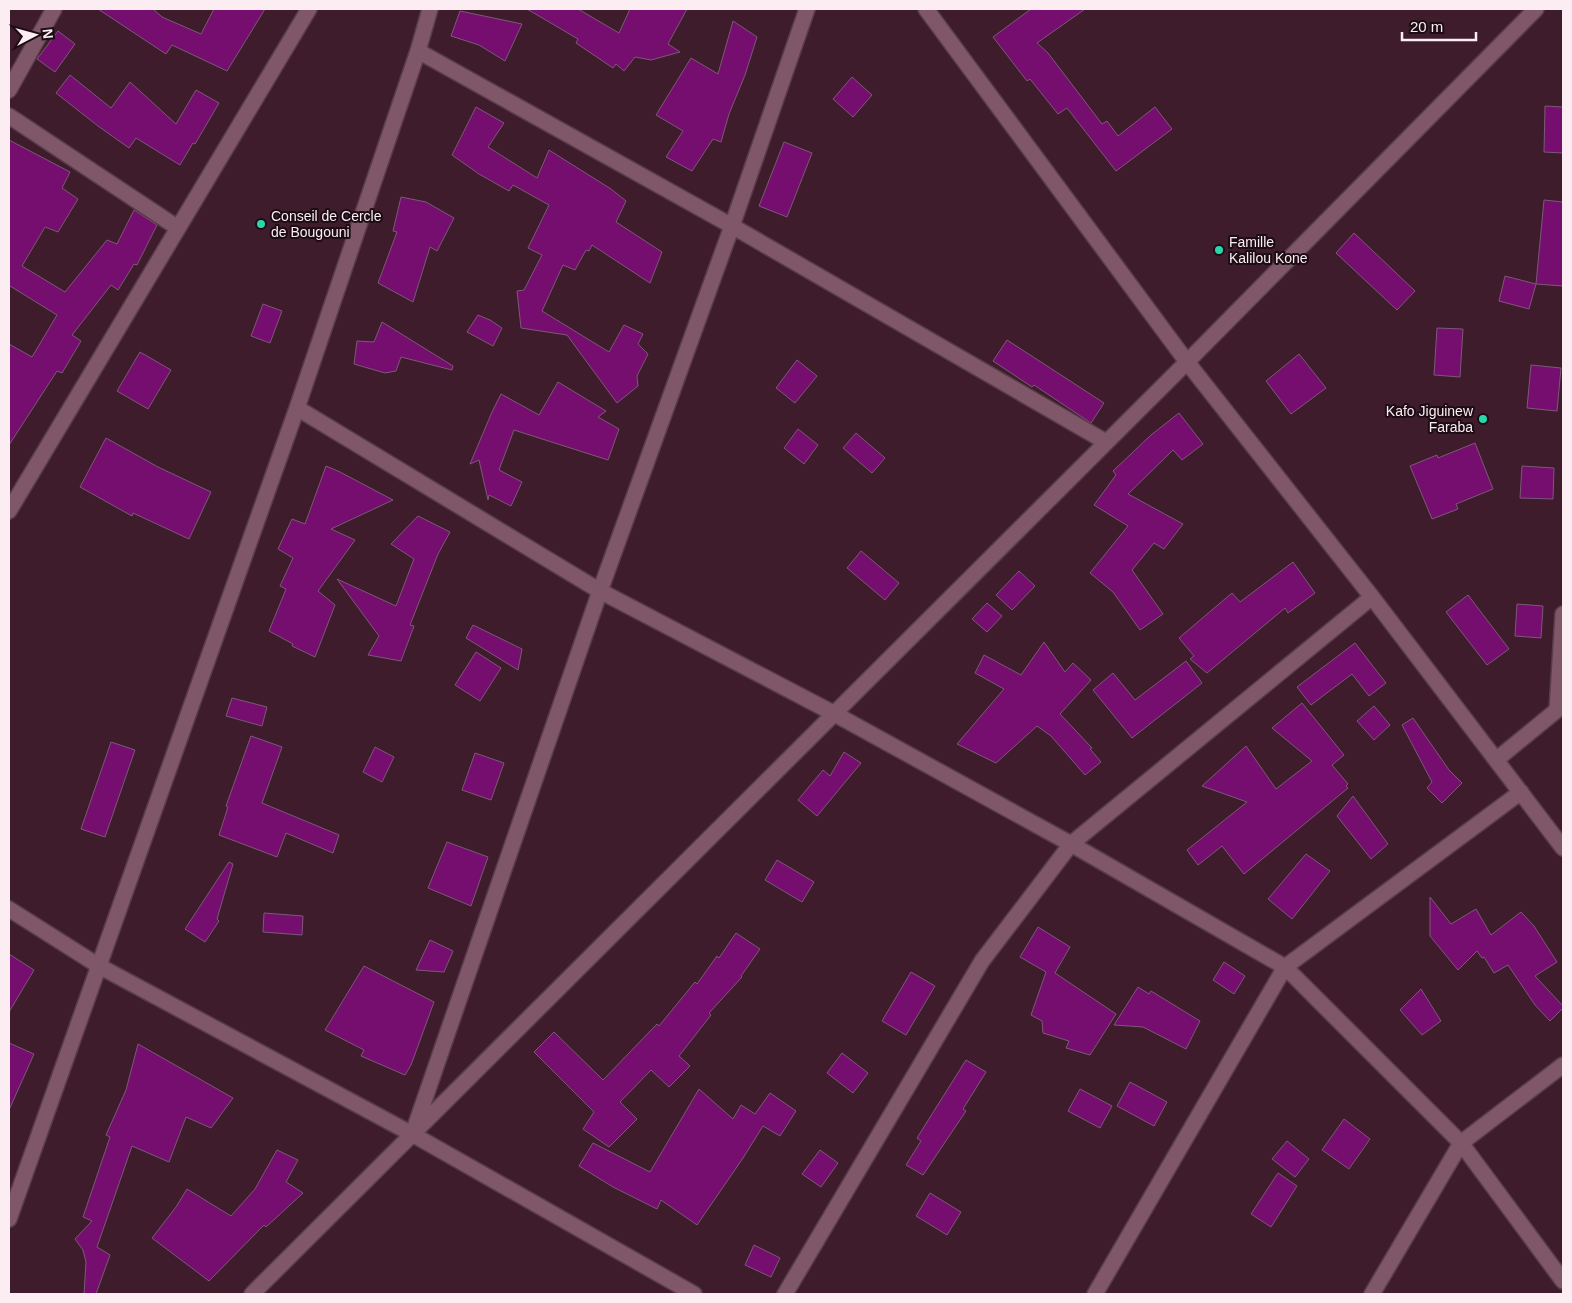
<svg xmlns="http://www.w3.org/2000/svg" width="1572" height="1303" font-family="Helvetica,sans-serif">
  <rect width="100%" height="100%" fill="#3e1c2c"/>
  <!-- building -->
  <path fill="#760e6f" stroke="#7a5a76" d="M98 9H153L162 17 201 34 214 9H265L227 71 172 45 166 54Z
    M527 9H578L619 33 630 9H687L668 44 680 52 651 60 635 57 624 71 616 64 613 68 576 43 578 39Z
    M1031 9H1085L1037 43 1048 53 1102 124 1107 121 1118 136 1155 107 1172 129 1116 171 1067 108 1058 114 1030 79 1027 81 993 37Z
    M460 11 522 24 505 61 479 45 451 36Z
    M733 21 757 37 745 75 729 114 721 142 713 139 692 171 666 157 683 131 656 115 691 58 718 74Z
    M58 31 75 44 55 72 37 59Z
    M70 75 111 108 130 82 176 124 196 90 219 103 195 144 193 143 180 165 136 138 129 148 98 126 56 93Z
    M852 77 872 95 853 117 833 99Z
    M1545 106 1563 107V153L1544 152Z
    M476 107 504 123 488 147 537 178 549 150 560 157 611 189 626 201 616 222 662 252 650 283 592 245 589 251 586 250 575 270 563 265 542 311 609 352 624 325 643 334 638 344 648 354 637 376 638 386 617 403 567 335 521 328 517 291 524 290 542 255 528 248 549 205 513 185 509 191 479 174 452 155Z
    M9 140 70 172 62 188 78 199 58 232 45 227 22 266 65 292 107 240 117 244 134 210 157 225 137 265 134 264 118 290 111 285 72 335 81 341 62 373 57 371 9 445V344L32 357 57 315 10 286 9 289Z
    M784 142 812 153 787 217 759 206Z
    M401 197 426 202 454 218 437 251 430 247 413 302 378 283 397 232 393 231Z
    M1544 200 1563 202V286L1536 284Z
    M1354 233 1415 291 1397 310 1336 253Z
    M1505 276 1536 284 1529 309 1499 301Z
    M263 304 282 311 270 343 251 336Z
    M478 315 490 320 502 328 493 346 467 332Z
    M382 322 453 366 452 370 401 357 396 371 385 373 354 364 357 341 374 342Z
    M1437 328 1463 329 1460 377 1434 375Z
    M1007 340 1104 403 1091 423 1034 385 1032 387 993 361Z
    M140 352 171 370 148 409 117 391Z
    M1299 354 1326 388 1291 414 1266 381Z
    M797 360 817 376 795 403 776 388Z
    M1531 365 1561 368 1557 411 1527 408Z
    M558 382 606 411 598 417 619 429 608 460 514 430 499 470 522 482 511 506 489 495 488 500 479 460 470 464 492 412 501 394 539 415Z
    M1179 413 1203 444 1182 460 1173 450 1128 494 1183 524 1164 549 1154 543 1132 570 1163 614 1140 630 1113 592 1090 573 1128 526 1094 505 1116 475 1113 471 1151 435Z
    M798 429 818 445 804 464 784 448Z
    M856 433 885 458 872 473 843 448Z
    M106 438 158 467 211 492 189 539 133 513 132 516 80 487Z
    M1475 443 1493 489 1456 504 1458 509 1432 519 1410 466 1437 455 1438 458Z
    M326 466 340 472 393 500 331 529 355 540 318 591 335 605 315 657 292 646 293 644 269 631 286 589 280 586 293 558 278 549 292 519 305 524Z
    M1522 466 1554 468 1553 499 1520 498Z
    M418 516 450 532 438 554 410 625 414 626 401 661 368 655 379 636 337 579 396 606 414 559 391 544Z
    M861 551 899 583 885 600 847 568Z
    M1293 562 1315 593 1288 613 1285 608 1207 673 1190 659 1194 656 1179 638 1232 593 1240 602Z
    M1019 571 1035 586 1012 610 996 595Z
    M1468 595 1509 649 1487 665 1446 612Z
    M987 603 1002 616 987 632 972 619Z
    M1517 604 1543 606 1541 638 1515 636Z
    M473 625 522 649 518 670 466 638Z
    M1044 642 1065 672 1073 663 1091 680 1060 714 1092 748 1090 749 1101 762 1085 775 1051 736 1037 726 996 763 957 744 1004 689 975 673 984 655 1021 675Z
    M1355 643 1386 683 1369 696 1352 674 1311 705 1297 687Z
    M476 652 501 668 480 701 455 685Z
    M1186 661 1202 683 1132 738 1093 690 1113 673 1135 700Z
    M232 698 267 707 262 726 226 716Z
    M1302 703 1344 755 1332 765 1348 784 1346 786 1348 788 1244 874 1222 846 1198 865 1187 850 1247 802 1202 786 1246 746 1276 789 1312 761 1272 728Z
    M1374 706 1390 725 1374 740 1357 721Z
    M1413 718 1449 770 1462 783 1442 803 1427 788 1432 782 1402 725Z
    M251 736 282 747 262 803 339 835 333 853 286 833 277 857 219 835 228 807 226 806Z
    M111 742 135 750 105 837 81 829Z
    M375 747 394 757 382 782 363 772Z
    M844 752 861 763 817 816 798 800 823 770 830 776Z
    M475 753 504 763 491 800 462 790Z
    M1353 796 1388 844 1371 859 1337 816Z
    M447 842 488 857 471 906 428 888Z
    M1306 854 1330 871 1292 919 1268 899Z
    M777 860 814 882 802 902 765 880Z
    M229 862 233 864 217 919 219 921 205 942 185 929Z
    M1430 897 1451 924 1476 909 1491 935 1521 912 1534 926 1557 962 1535 976 1563 1006V1008L1550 1021 1535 1005 1508 965 1494 973 1484 957 1482 958 1477 951 1458 970 1430 936Z
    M264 913 303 916 302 935 263 932Z
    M1038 927 1070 947 1055 973 1116 1014 1090 1055 1066 1048 1069 1041 1043 1033 1042 1021 1031 1015 1046 972 1020 957Z
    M736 933 760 949 741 976 742 977 709 1013 711 1015 679 1056 690 1066 669 1087 651 1070 620 1102 637 1119 609 1147 583 1129 594 1112 534 1052 554 1032 603 1080 657 1024 659 1026 695 982 697 984 717 956 719 958Z
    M430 940 453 951 444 972 416 970Z
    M9 954 34 970 9 1012Z
    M1224 962 1245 976 1234 994 1213 980Z
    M364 966 434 1002 411 1065 405 1075 361 1056 364 1050 325 1030Z
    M911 972 935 986 906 1035 882 1021Z
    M1138 987 1149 994 1151 991 1200 1021 1186 1049 1143 1027 1114 1025Z
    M1421 989 1441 1021 1422 1035 1400 1010Z
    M9 1043 34 1054 9 1110Z
    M138 1044 233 1098 211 1128 186 1117 169 1162 132 1146 97 1247 110 1255 96 1294H84L86 1262 83 1250 75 1239 92 1221 83 1217 110 1137 106 1135 126 1090Z
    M842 1053 868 1073 853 1093 827 1073Z
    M966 1060 986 1072 963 1109 966 1111 923 1175 906 1165 921 1141 917 1138Z
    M1130 1082 1167 1102 1154 1126 1117 1106Z
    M699 1089 733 1119 741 1105 755 1114 770 1093 796 1111 780 1136 763 1126 743 1158 697 1225 661 1200 657 1209 613 1187 579 1166 593 1143 650 1172Z
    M1080 1089 1112 1106 1100 1128 1068 1111Z
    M1344 1119 1370 1139 1349 1169 1322 1150Z
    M1287 1141 1309 1159 1295 1177 1272 1159Z
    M277 1150 298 1160 286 1182 303 1193 266 1227 264 1225 209 1281 152 1238 176 1207 187 1189 231 1216 255 1189Z
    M820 1150 838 1163 821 1187 802 1174Z
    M1278 1173 1297 1186 1271 1227 1251 1214Z
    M930 1193 961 1212 947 1235 916 1216Z
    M754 1245 780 1258 771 1277 745 1265Z"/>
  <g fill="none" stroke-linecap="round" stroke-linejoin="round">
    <defs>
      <path id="minor" d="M926 9 1187 362 1372 597 1563 848
        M418 51 732 226 1106 442
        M9 90 54 9
        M9 116 178 228
        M297 408 600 591 833 713 1071 844 1285 967 1461 1143 1563 1281
        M9 511 309 9
        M1496 760 1557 710 1563 614
        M9 909 99 966 412 1134 694 1294
        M414 1130 600 591 732 226 807 9
        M9 1219 297 408 418 51 430 9
        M252 1294 1187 362 1536 9
        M785 1294 982 961 1071 844 1372 597
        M1095 1294 1285 967 1521 792
        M1372 1294 1461 1143 1563 1065"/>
    </defs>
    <!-- minor casing -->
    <use href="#minor" stroke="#583c4a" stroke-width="18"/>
    <!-- minor -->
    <use href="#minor" stroke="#7f5768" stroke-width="15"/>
  </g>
  <!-- markers -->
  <g fill="#2bd5ac" stroke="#1c0c13" stroke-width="2">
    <circle cx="261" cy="224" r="5"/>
    <circle cx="1219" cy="250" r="5"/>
    <circle cx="1483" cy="419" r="5"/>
  </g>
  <g text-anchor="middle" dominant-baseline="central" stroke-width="4" stroke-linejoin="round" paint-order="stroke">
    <!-- poi labels -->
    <g font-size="14" fill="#fcedf3" stroke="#1c0c13" text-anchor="start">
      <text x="271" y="216">Conseil de Cercle<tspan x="271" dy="16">de Bougouni</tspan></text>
      <text x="1229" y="242">Famille<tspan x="1229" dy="16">Kalilou Kone</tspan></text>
      <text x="1473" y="411" text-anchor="end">Kafo Jiguinew<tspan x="1473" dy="16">Faraba</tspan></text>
    </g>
  </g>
  <!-- border -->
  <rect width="1572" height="1303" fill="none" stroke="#fcedf3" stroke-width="20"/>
  <!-- north arrow -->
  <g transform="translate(35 35) rotate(84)" stroke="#1c0c13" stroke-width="4" paint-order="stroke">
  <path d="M0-4L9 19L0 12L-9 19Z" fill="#fcedf3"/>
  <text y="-8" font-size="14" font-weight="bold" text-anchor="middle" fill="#fcedf3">N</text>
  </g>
  <!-- scale -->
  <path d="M1402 32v8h74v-8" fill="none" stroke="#fcedf3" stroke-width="2.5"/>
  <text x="1410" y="32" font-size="15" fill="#fcedf3" stroke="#1c0c13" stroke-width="4" paint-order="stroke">20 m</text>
</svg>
